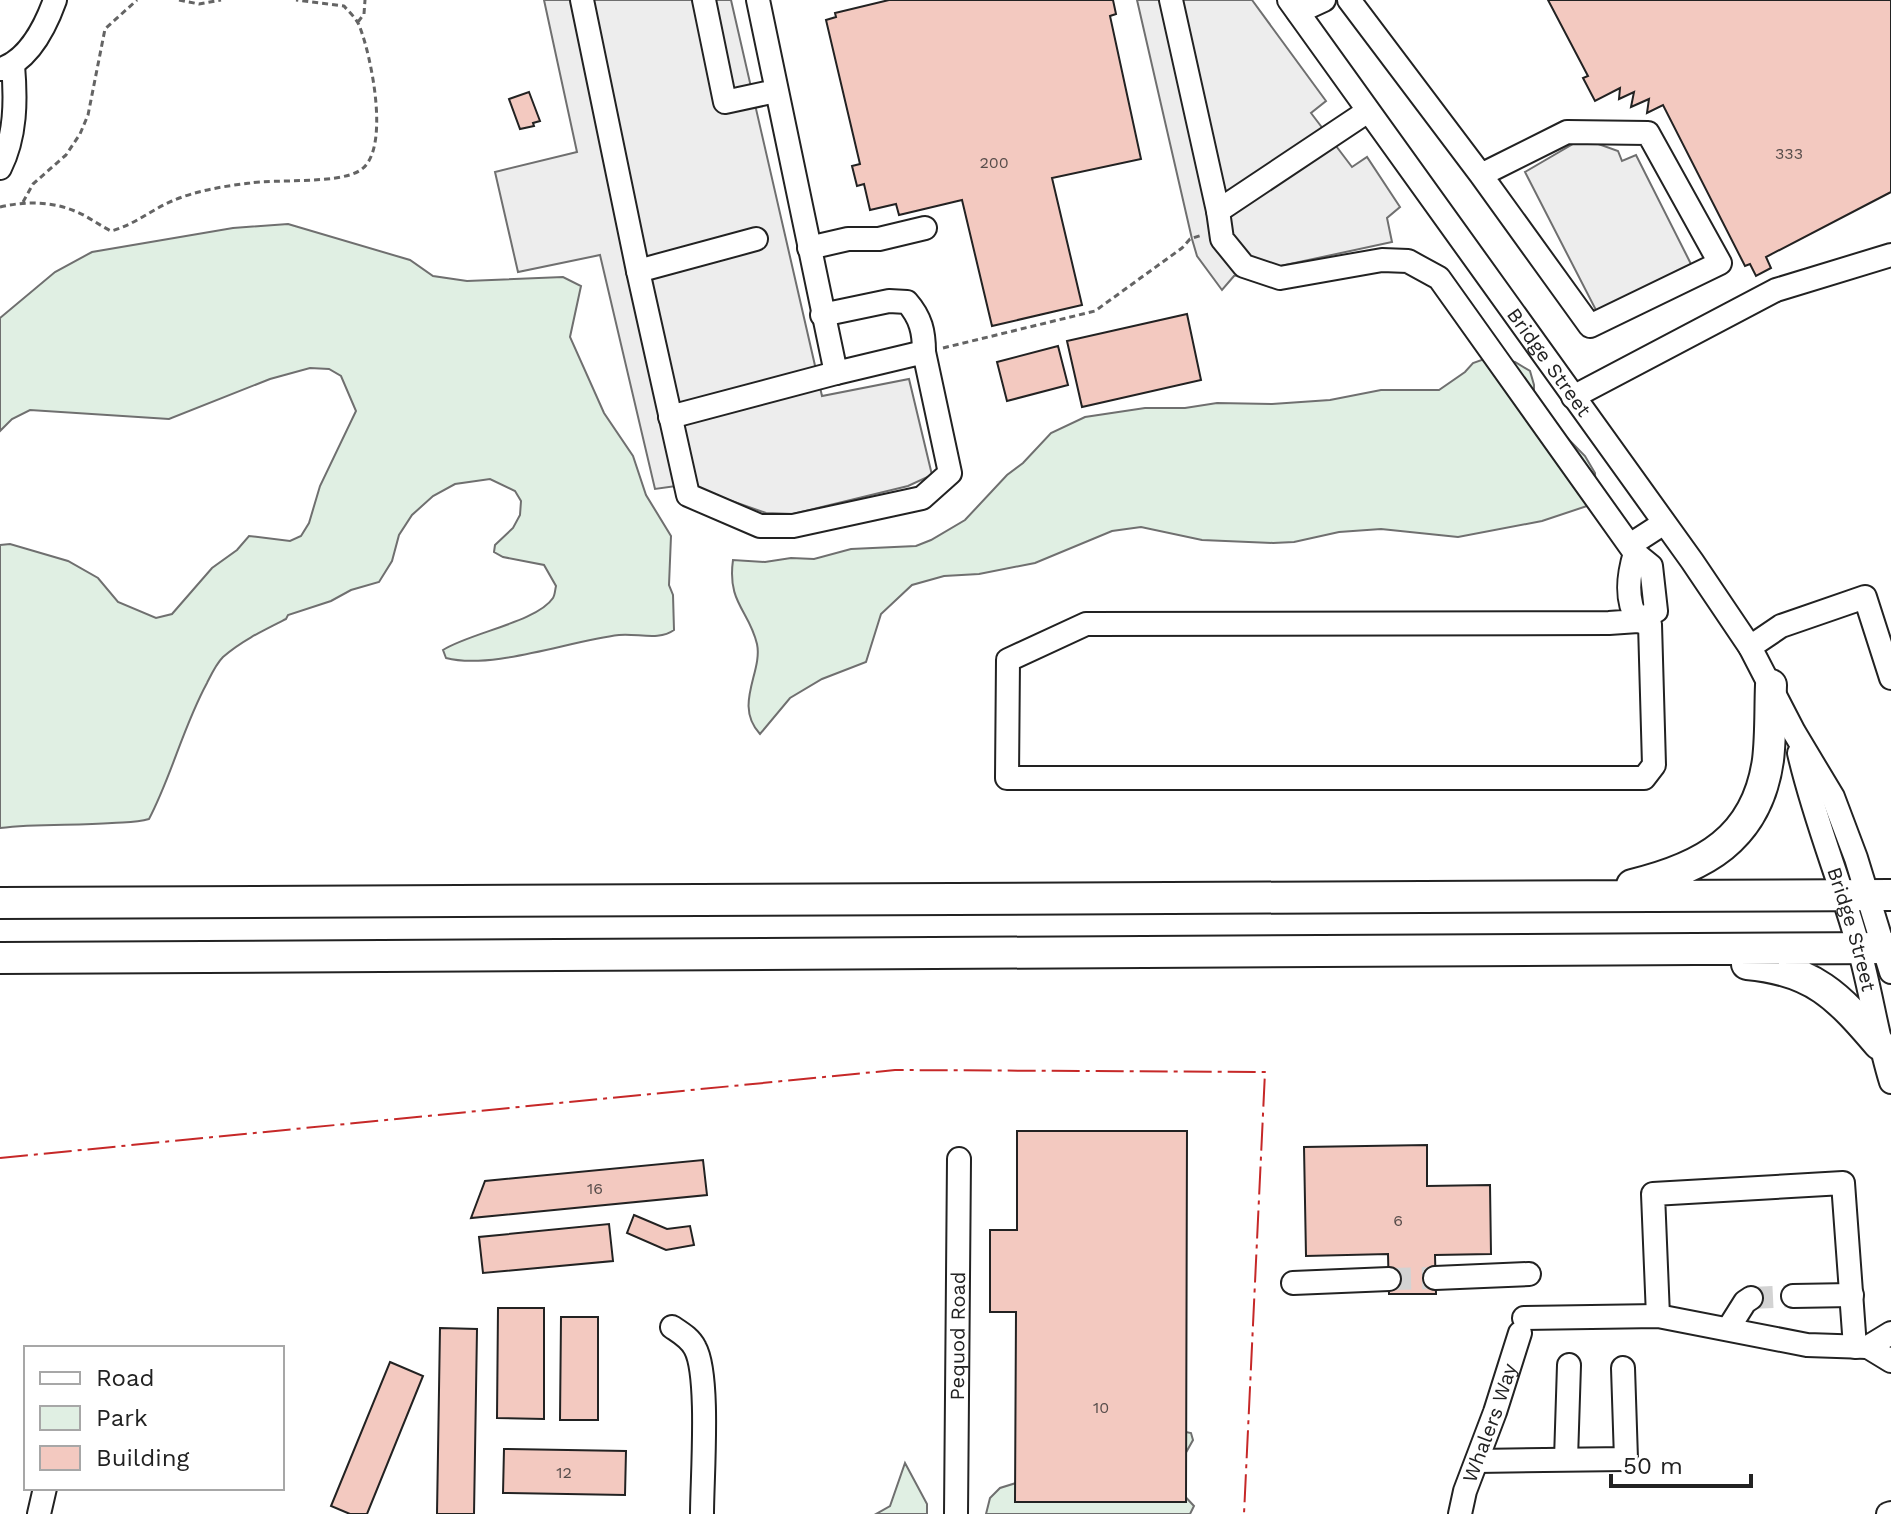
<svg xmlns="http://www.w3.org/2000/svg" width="1891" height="1514" font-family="'Work Sans',sans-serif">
  <rect width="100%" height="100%" fill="#fff"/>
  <!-- green -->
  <path fill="#e0efe3" stroke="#6f6f6f" stroke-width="2" d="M288 224 410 260 433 276 467 281 563 277 581 286 570 337 604 413 633 456 646 495 671 536 669 585 673 595 674 630C659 641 637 633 619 635 569 641 492 670 446 658L443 650C469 633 537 622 553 598 555 595 555 590 556 586L544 565 503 557 494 552 495 545 513 528 520 515 521 501 515 491 490 479 455 484 433 496 412 515 399 535 392 561 379 582 351 590 331 601 288 615 286 619C264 630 241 641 223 657 216 664 211 675 207 683 183 727 172 775 149 819 136 823 125 822 112 823 75 826 38 823 0 828V545L10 544 68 561 98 578 118 602 156 618 172 614 212 568 237 550 249 536 290 541 301 536 309 523 320 486 356 411 341 376 329 369 310 368 270 379 169 419 30 410 12 419 0 431V318L55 272 92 252 233 228Z
    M1490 357 1515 362 1530 371 1534 385V404L1585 456 1595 473 1596 503 1542 521 1458 537 1381 529 1339 532 1294 542 1273 543 1202 540 1141 527 1112 531 1035 563 979 574 944 576 912 585 881 614 866 662 822 679 790 698 760 734C733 705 763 672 757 644 749 610 727 603 733 560L765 562 791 558 814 559 851 549 916 546 931 540 965 520 1007 475 1023 463 1051 433 1085 417 1145 408H1185L1217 403 1272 404 1330 400 1381 390H1439L1465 372 1473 363Z
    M1181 1431 1191 1433 1193 1440 1179 1465V1490L1194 1506 1190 1514H986L990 1498 1000 1488Z
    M905 1463 927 1504V1514H876L890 1506Z"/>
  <!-- parking -->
  <path fill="#ededed" stroke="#6f6f6f" stroke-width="2" d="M544 0H731L822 396 909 379 932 475 908 486 793 514 766 513 723 498 676 486 655 489 600 255 518 272 495 172 577 152Z
    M1137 0H1252L1326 101 1311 113 1352 167 1367 157 1400 207 1387 218 1392 242 1234 276 1222 290 1197 256 1192 239Z
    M1590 141 1618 151 1622 161 1636 155 1693 268 1599 316 1525 172 1573 144Z"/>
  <!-- building -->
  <path fill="#f3c9c0" stroke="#222" stroke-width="2" d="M889 0H1113L1116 14 1110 16 1141 159 1052 178 1082 305 992 326 962 200 899 215 896 204 870 210 864 184 857 186 852 166 860 164 826 20 836 17 835 13Z
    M1548 0H1891V192L1766 257 1771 268 1756 276 1750 264 1745 266 1663 105 1647 113 1649 99 1631 107 1634 92 1619 99 1620 88 1595 101 1583 78 1588 76Z
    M529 92 540 121 533 123 534 126 520 129 509 99Z
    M1187 314 1201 380 1082 407 1067 341Z
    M1058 346 1068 385 1007 401 997 362Z
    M1017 1131H1187L1186 1502H1015L1016 1312H990V1230H1017Z
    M1427 1145V1186L1490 1185 1491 1254 1435 1255 1436 1294H1389L1388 1254 1306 1256 1304 1147Z
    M703 1160 707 1195 471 1218 485 1181Z
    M634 1215 667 1229 690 1226 694 1245 666 1250 627 1233Z
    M609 1224 613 1261 483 1273 479 1237Z
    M498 1308H544V1419L497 1418Z
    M561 1317H598V1420H560Z
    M440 1328 477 1329 474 1514H437Z
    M390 1362 423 1376 367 1514H350L331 1506Z
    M504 1449 626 1451 625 1495 503 1493Z"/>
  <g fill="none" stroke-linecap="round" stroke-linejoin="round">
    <!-- minor-tunnel -->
    <path stroke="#d3d3d3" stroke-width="22" stroke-dasharray="22 11" stroke-linecap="butt" d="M1389 1279 1435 1278
      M1751 1298 1793 1296"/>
    <defs>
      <g id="minor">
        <path d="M582 0 638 271 688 495 760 526H793L922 498 950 473 924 352 836 373 758 0"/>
        <path d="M704 0 725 102 776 91"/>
        <path d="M1171 0 1218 211 1368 111"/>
        <path id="s1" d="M1289 0 1692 561 1750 647 1794 732 1833 797 1856 858 1891 972"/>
        <path d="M1349 0 1481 175 1590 326 1720 263 1648 133 1567 132 1481 175"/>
        <path d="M1298 12 1324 0"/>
        <path d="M1 69C29 60 46 25 55 0"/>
        <path d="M0 168C16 136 16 100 13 65"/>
        <path d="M1218 211 1222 239 1244 266 1280 278 1382 260 1408 261 1439 278 1635 553 1651 566 1656 611 1638 621 1609 623 1086 624 1008 660 1007 778H1644L1654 765 1650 624 1638 621C1625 600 1628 576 1635 553"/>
        <path d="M809 248 848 239H879L925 228"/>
        <path d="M638 271 756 239"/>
        <path d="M822 315 889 301 907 302C921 318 924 332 924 352"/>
        <path d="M1573 397 1776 290 1891 255"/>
        <path d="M670 417 836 373"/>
        <path d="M1630 545 1664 523"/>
        <path d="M1750 647 1781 626 1865 597 1891 678"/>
        <path id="s2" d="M1799 753C1814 819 1840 880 1858 945 1871 990 1877 1037 1891 1082"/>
        <path d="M1435 1278 1529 1274"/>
        <path d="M1293 1283 1389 1279"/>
        <path d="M1793 1296 1852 1295"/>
        <path d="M1658 1316 1653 1194 1843 1183 1855 1347"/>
        <path d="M1524 1318 1658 1316 1807 1345 1867 1347"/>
        <path d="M672 1327C681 1333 690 1338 695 1348 710 1375 702 1478 702 1514"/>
        <path d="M1728 1329 1745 1302 1751 1298"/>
        <path d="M1891 1333 1868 1347 1891 1361"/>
        <path d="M1566 1459 1569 1365"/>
        <path d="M1477 1461 1626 1459 1623 1368"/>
        <path d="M39 1514 45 1488"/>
        <path id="s3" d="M956 1514 959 1159"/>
        <path id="s4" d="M1460 1514 1465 1491 1495 1412 1520 1333"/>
        <path d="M1888 1514 1891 1513"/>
      </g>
      <path id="highway" d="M1632 885C1703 868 1757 839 1768 760 1771 735 1770 710 1771 685
        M0 903 1891 895
        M0 958 1891 948
        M1747 964C1814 970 1838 996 1879 1044"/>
    </defs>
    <!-- minor casing -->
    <use href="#minor" stroke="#222" stroke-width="26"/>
    <!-- highway casing -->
    <use href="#highway" stroke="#222" stroke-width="34"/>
    <!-- path -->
    <path stroke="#646464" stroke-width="3" stroke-dasharray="6 4" stroke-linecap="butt" d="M179 0 199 4 221 0
      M358 22 364 14 365 0
      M23 202 33 184 66 155 80 134 88 115 105 29 137 0
      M0 207C26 201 52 201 77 212 89 217 99 225 111 231 134 225 151 210 172 201 195 191 224 186 250 183 277 179 337 184 359 171 392 153 371 54 359 25 356 18 349 12 344 6L296 0
      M943 348 1095 311 1182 248 1190 239 1202 235"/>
    <!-- minor -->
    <use href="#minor" stroke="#fff" stroke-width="22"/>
    <!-- highway -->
    <use href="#highway" stroke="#fff" stroke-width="30"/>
    <!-- power -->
    <path stroke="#c62828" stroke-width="2" stroke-dasharray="28 6 4 6" stroke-linecap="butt" d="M0 1158 895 1070 1265 1072 1244 1514"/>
  </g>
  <g text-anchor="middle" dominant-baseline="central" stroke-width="6" stroke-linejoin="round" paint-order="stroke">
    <!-- number labels -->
    <g font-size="16" fill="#564c4a">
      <text x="1789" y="153">333</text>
      <text x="994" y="162">200</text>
      <text x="595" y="1188">16</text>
      <text x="1398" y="1220">6</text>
      <text x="1101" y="1407">10</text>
      <text x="564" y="1472">12</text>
    </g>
    <!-- street labels -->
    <g font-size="20" fill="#222" stroke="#fff">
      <text stroke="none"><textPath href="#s1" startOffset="446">Bridge Street</textPath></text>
      <text stroke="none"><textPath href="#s2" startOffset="184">Bridge Street</textPath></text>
      <text stroke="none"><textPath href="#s3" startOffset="178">Pequod Road</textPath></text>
      <text stroke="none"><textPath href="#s4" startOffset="96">Whalers Way</textPath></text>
    </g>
  </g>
  <!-- legend -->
  <rect x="24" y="1346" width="260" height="144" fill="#ffffff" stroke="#a7a7a7" stroke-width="2"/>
  <rect x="40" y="1372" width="40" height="12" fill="#ffffff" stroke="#a7a7a7" stroke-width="2"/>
  <text x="96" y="1386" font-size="24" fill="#222222">Road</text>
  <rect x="40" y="1406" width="40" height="24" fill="#e0efe3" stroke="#a7a7a7" stroke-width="2"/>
  <text x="96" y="1426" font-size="24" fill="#222222">Park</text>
  <rect x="40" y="1446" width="40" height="24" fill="#f3c9c0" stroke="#a7a7a7" stroke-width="2"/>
  <text x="96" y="1466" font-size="24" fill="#222222">Building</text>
  <!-- scale -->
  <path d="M1611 1474v12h140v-12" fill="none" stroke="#222222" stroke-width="4"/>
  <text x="1623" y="1474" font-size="24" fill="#222222" stroke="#ffffff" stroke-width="6" paint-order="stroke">50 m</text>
</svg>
